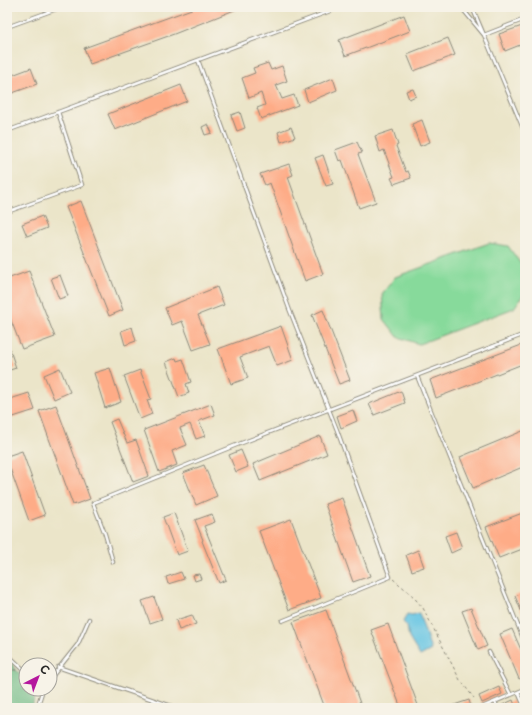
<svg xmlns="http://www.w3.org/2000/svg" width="532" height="715" font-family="'Playpen Sans',sans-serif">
  <rect width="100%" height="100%" fill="#f7f3e8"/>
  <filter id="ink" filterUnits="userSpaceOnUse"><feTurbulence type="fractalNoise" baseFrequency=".025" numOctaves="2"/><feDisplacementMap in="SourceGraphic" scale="8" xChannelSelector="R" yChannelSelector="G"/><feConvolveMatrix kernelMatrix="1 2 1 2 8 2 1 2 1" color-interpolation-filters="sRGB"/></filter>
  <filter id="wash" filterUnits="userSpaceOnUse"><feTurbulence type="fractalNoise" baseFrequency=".012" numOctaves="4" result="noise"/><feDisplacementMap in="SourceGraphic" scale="16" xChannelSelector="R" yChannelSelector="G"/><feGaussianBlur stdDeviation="0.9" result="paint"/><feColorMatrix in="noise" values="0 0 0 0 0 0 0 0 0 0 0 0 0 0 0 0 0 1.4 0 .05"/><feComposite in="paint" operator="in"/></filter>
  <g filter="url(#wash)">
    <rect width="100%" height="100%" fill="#ebe5c9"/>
    <!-- green -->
    <path fill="#87da9b" stroke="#598263" d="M489 243 508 246 523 267 525 282V292L514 308 419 344 398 337 384 319 382 294 395 277Z"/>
    <!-- forest -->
    <path fill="#6dba83" stroke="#4c7257" d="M7 644 10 661 17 672 26 673V689H37L32 708H7Z"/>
    <!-- water -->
    <path fill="#65c5e3" stroke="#487887" d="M419 613 431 650 420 656 409 638 407 626 403 622 407 614 412 615Z"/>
    <g id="blocks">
      <!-- building -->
      <path fill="#feac87" d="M197 7H242L174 34 90 64 84 48Z
        M404 15 410 31 345 56 339 40Z
        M525 25V43L505 51 499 34Z
        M448 38 455 55 414 71 407 54Z
        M268 63 271 70 282 66 287 81 276 85 282 99 294 95 298 105 261 119 257 108 265 105 261 93 249 98 242 78 255 73 253 68Z
        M31 68 37 84 7 95V77Z
        M333 78 337 90 308 102 304 90Z
        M181 85 187 101 115 130 108 114Z
        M413 89 416 96 409 99 406 91Z
        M240 112 245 128 237 131 231 115Z
        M422 120 430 142 420 146 412 124Z
        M208 124 212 133 205 135 202 127Z
        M291 127 295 137 281 142 278 132Z
        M393 130 398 145 396 146 406 172 408 171 411 178 394 184 391 178 394 177 384 150 380 152 375 136Z
        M357 142 362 153 358 154 376 202 359 208 342 160 339 161 335 150Z
        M323 155 333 184 326 186 315 158Z
        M289 164 293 175 288 177 323 274 305 281 270 183 265 185 260 174Z
        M81 201 123 310 109 316 66 207Z
        M42 216 47 228 27 236 22 224Z
        M29 271 55 337 22 349 7 310V279Z
        M60 275 68 296 59 299 51 278Z
        M217 287 224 305 198 315 210 344 193 350 182 321 172 325 165 308Z
        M323 310 350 380 339 384 312 315Z
        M281 326 293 360 277 366 269 346 240 357 248 378 231 384 218 349Z
        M132 327 136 341 125 345 121 331Z
        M7 344H8L16 368 7 371Z
        M524 344 525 348V363L436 398 430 380Z
        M176 358 177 361 183 359 191 382 186 384 189 393 179 397 166 362Z
        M60 368 70 392 54 399 44 375Z
        M110 368 121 402 105 408 94 373Z
        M140 370 151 399 147 400 152 414 140 419 124 376Z
        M401 391 405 403 374 415 369 404Z
        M29 393 35 410 7 419V400Z
        M211 404 215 415 199 421 205 436 196 439 190 424 180 428 187 445 172 451 177 465 159 472 144 430Z
        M56 405 90 499 73 505 39 411Z
        M353 410 357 421 341 428 337 416Z
        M117 419 127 443 136 440 149 476 133 482 110 422Z
        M525 430V466L473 488 460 457Z
        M320 436 327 454 260 481 253 464Z
        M241 450 248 467 236 472 229 455Z
        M22 451 45 515 29 521 7 460V456Z
        M204 465 217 496 196 505 183 473Z
        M342 498 370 576 353 582 325 504Z
        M525 512V548L499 558 486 527Z
        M174 513 188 551 177 555 163 517Z
        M212 514 215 522 204 526 226 580 219 583 202 541 203 540 195 520Z
        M291 519 321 598 289 610 259 531Z
        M456 532 462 548 451 553 445 536Z
        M418 550 424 567 412 571 406 555Z
        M181 572 184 579 168 584 166 577Z
        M199 574 201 579 195 581 193 575Z
        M525 592V620L515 596Z
        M154 597 162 619 150 623 142 601Z
        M471 608 487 646 478 650 462 611Z
        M326 610 361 706 356 708H325L293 622Z
        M192 615 196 624 179 630 176 620Z
        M388 624 419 708H401L371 630Z
        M512 629 525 659V676L519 679 500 634Z
        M499 687 502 694 482 703 479 696Z
        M469 700 471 707 448 708V707Z
        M513 700 516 708H501L500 706Z"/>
    </g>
  </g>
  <g filter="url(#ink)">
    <use href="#blocks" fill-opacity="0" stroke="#8b887a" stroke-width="1"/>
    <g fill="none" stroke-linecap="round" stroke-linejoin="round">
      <defs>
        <path id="service" d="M461 7 484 35 525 133
          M472 7 484 35 525 19
          M7 27 62 7
          M198 60 290 311 337 430 390 577 282 621
          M7 131 341 7
          M7 212 82 185 58 112
          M417 376 525 643
          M113 562 105 534 93 503 239 444 525 334
          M489 652 511 695
          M7 654 26 672
          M58 667 177 708
          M50 679 78 644 89 619
          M518 692 525 708
          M495 702 498 708
          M37 708 43 689
          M480 708 525 689"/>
      </defs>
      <!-- service casing -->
      <use href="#service" stroke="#8b887a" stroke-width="4.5"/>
      <!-- path -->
      <path stroke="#8b887a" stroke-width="1" stroke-dasharray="3 3" stroke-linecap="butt" d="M393 579 411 594 423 608 460 680 474 698
        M7 670H16"/>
      <!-- service -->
      <use href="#service" stroke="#fff" stroke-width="2.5"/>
    </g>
  </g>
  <!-- margin -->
  <rect width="532" height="715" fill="none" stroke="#f7f3e8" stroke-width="24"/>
  <!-- north arrow -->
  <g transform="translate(38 677) rotate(42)"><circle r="19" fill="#f7f3e8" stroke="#a5a39c"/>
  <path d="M0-3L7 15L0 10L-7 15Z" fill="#b5179e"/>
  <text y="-6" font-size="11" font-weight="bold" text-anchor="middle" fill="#2b2b2b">С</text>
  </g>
</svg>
